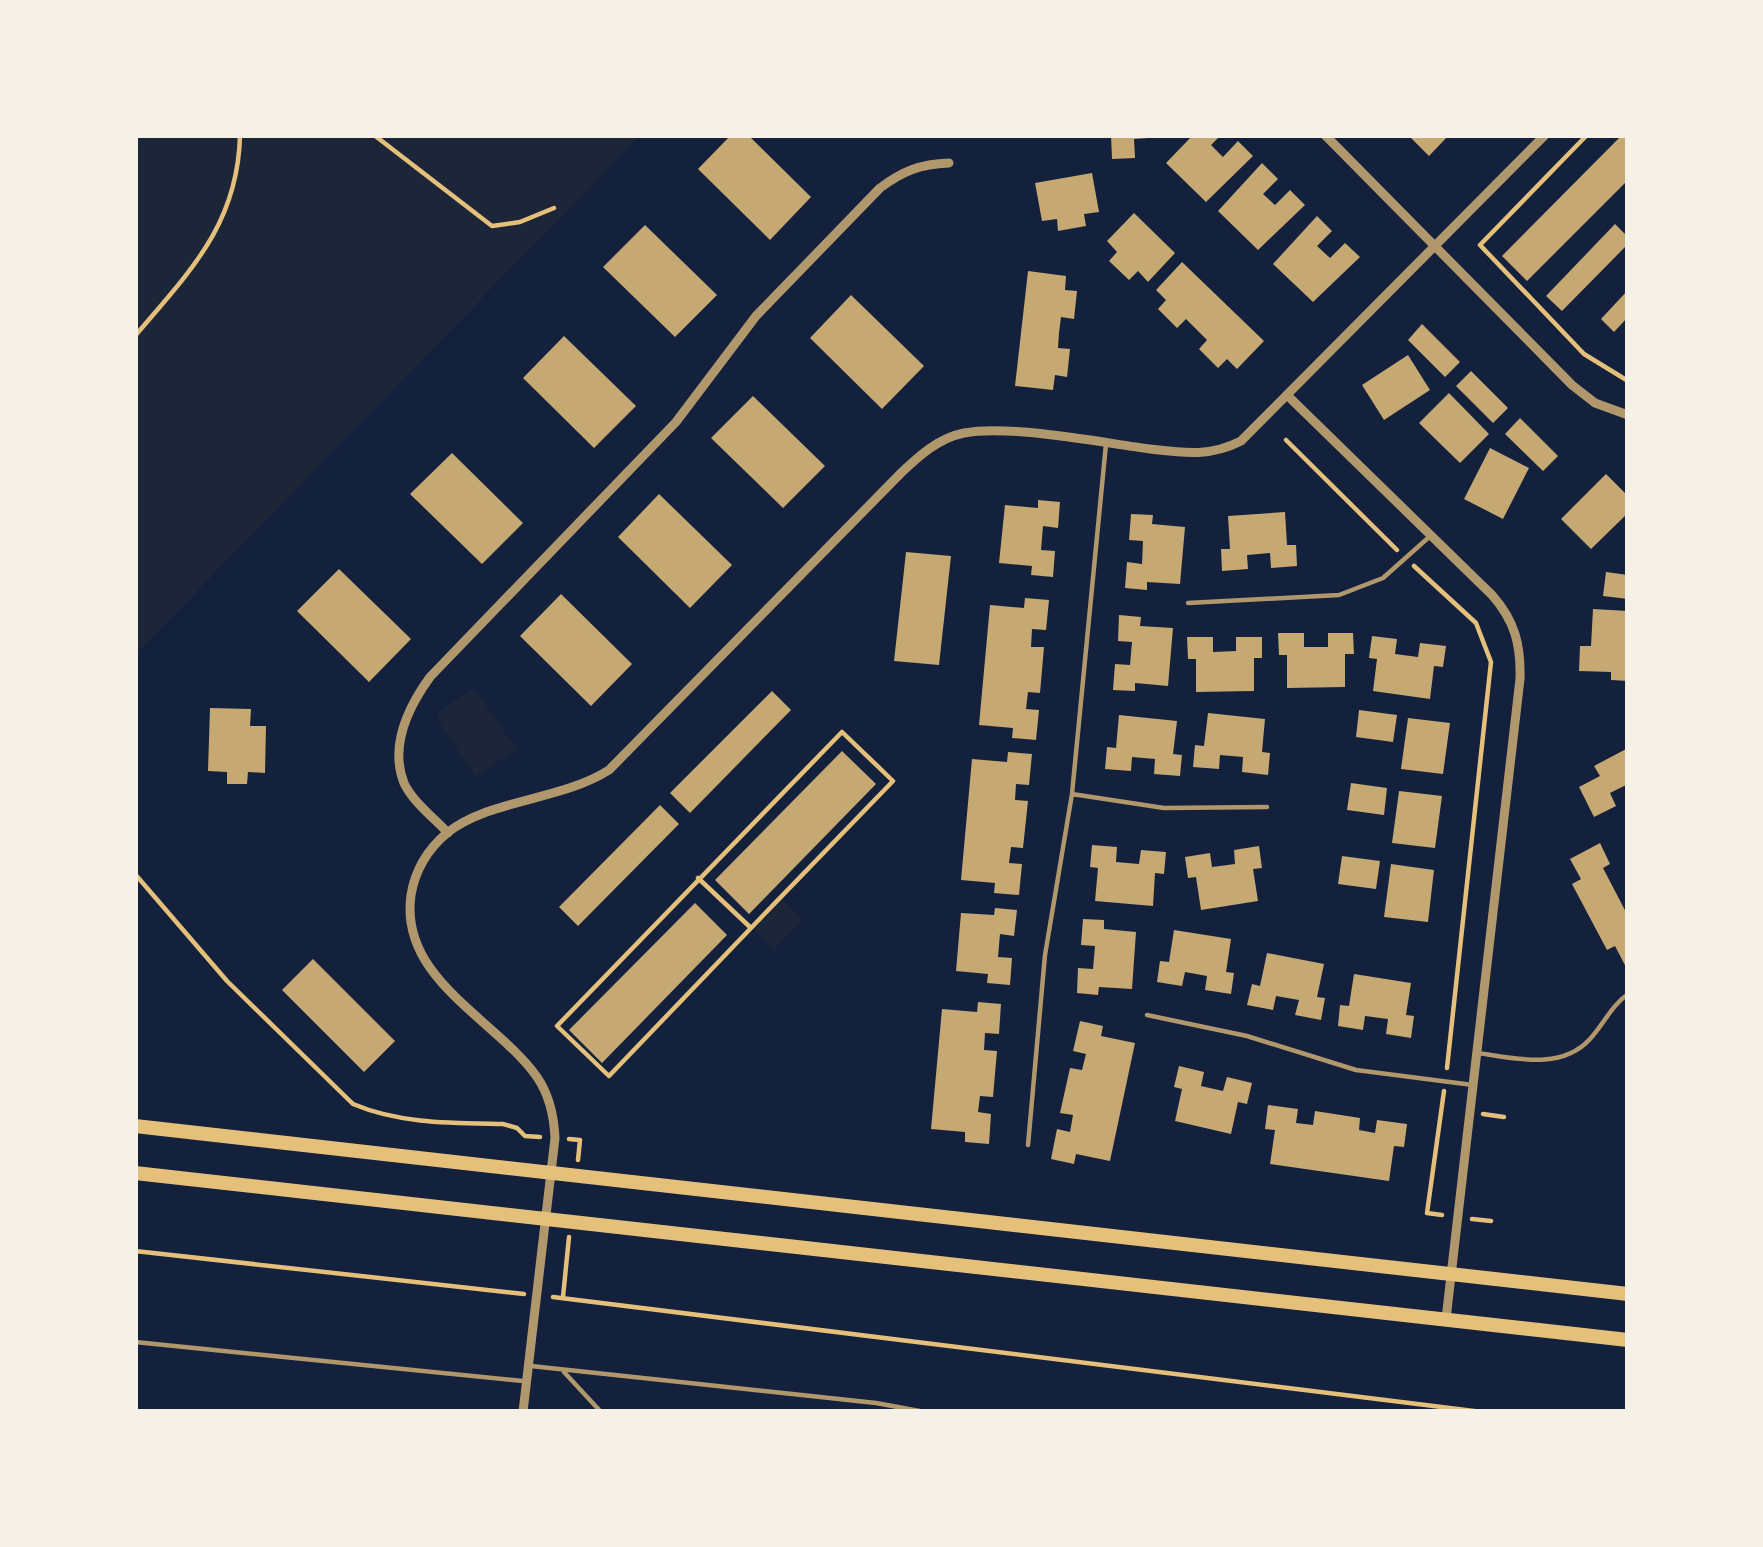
<svg xmlns="http://www.w3.org/2000/svg" width="1763" height="1547" font-family="'PT Sans Narrow',sans-serif">
  <rect width="100%" height="100%" fill="#14213d"/>
  <!-- green -->
  <path fill="#1d2539" d="M135 135H641L135 655Z
    M474 688 517 750 475 776 439 722V711Z
    M782 900 803 920 774 950 753 930Z"/>
  <!-- building -->
  <path fill="#c6a872" d="M731 135H748L811 197 770 240 698 169Z
    M1111 135H1148V138L1134 139 1135 158 1112 159Z
    M1193 135H1221L1211 145 1223 157 1238 141 1253 156 1206 202 1166 163Z
    M1408 135H1449L1429 156Z
    M1622 135H1628V180L1527 281 1502 256Z
    M1262 163 1278 179 1263 194 1275 205 1290 190 1305 205 1258 250 1218 211Z
    M1092 173 1099 212 1084 214 1086 226 1058 231 1057 219 1042 221 1035 183Z
    M1134 213 1175 253 1148 282 1138 271 1129 280 1109 261 1117 252 1107 241Z
    M1317 216 1332 231 1317 246 1330 258 1345 243 1360 257 1313 302 1273 264Z
    M1615 224 1628 237V244L1562 311 1546 296Z
    M645 225 717 295 675 337 603 267Z
    M1182 262 1264 341 1237 369 1227 359 1218 368 1199 349 1207 340 1186 319 1177 328 1158 309 1166 300 1156 290Z
    M1028 271 1066 276 1065 290 1077 291 1074 319 1061 317 1059 333 1058 348 1070 349 1067 377 1055 375 1053 390 1015 386Z
    M1628 290V317L1614 332 1601 319Z
    M851 295 924 366 882 409 810 338Z
    M1422 324 1460 362 1445 377 1408 340Z
    M564 336 636 406 594 448 523 378Z
    M1408 355 1430 390 1384 420 1362 385Z
    M1471 371 1508 408 1493 423 1456 386Z
    M1449 393 1489 434 1460 463 1419 423Z
    M753 396 825 466 783 508 711 438Z
    M1520 418 1558 456 1543 471 1505 434Z
    M1490 448 1529 468 1503 519 1464 499Z
    M452 453 523 523 482 564 410 494Z
    M1606 474 1628 496V513L1591 549 1561 519Z
    M659 494 732 565 690 608 618 537Z
    M1038 500 1060 502 1058 528 1043 526 1041 550 1055 551 1053 577 1031 575 1032 566 999 563 1005 505 1038 508Z
    M1285 512 1287 545H1296L1297 566 1271 568 1270 553 1247 555 1248 569 1222 571 1221 549H1230L1228 516Z
    M1131 514 1153 515 1152 524 1185 527 1180 584 1147 582V590L1125 588 1127 562 1142 564 1143 541 1129 540Z
    M906 552 951 556 939 665 894 661Z
    M339 569 411 639 369 682 297 611Z
    M1606 572 1628 575V599L1603 596Z
    M561 594 632 664 591 706 520 636Z
    M1025 598 1049 600 1046 630 1032 629 1031 647H1044L1040 693 1028 692 1026 709 1039 710 1036 740 1012 738 1013 728 979 725 990 605 1024 608Z
    M1593 609 1628 611V681L1611 680V672L1579 671 1580 646H1591Z
    M1119 615 1141 617 1140 626 1173 628 1168 686 1135 683V691L1113 690 1115 664 1130 665 1132 642 1118 641Z
    M1278 633H1304V647H1328V633H1353L1354 654H1345V687L1287 688V655H1279Z
    M1372 636 1397 639 1395 654 1418 657 1420 643 1446 646 1443 667 1434 666 1430 699 1373 691 1377 659 1369 658Z
    M1187 637H1213V652L1236 651V637H1262V658H1254V691L1196 692V659H1188Z
    M772 691 791 710 690 813 670 793Z
    M210 708 251 709 250 726H266L265 773 248 772 247 784H227V772L208 771Z
    M1359 710 1397 715 1393 742 1356 737Z
    M1208 713 1265 719 1262 752 1270 753 1268 775 1242 772 1243 757 1220 755 1219 769 1193 767 1195 745 1204 746Z
    M1119 715 1177 721 1173 754 1182 755 1180 776 1154 774 1155 759 1132 757 1131 771 1105 769 1107 747 1116 748Z
    M1408 718 1450 723 1443 774 1401 769Z
    M1628 748V784L1610 793 1616 806 1594 817 1579 787 1600 776 1594 766Z
    M842 751 876 784 749 914 715 880Z
    M1008 752 1032 754 1029 785 1016 784 1015 800 1028 801 1023 848 1011 847 1009 863 1022 864 1019 895 994 893 995 883 961 880 972 759 1007 762Z
    M1351 783 1387 788 1384 815 1347 810Z
    M1399 791 1442 796 1435 848 1392 843Z
    M660 805 679 824 578 926 559 907Z
    M1600 843 1610 864 1603 868 1628 916V971L1615 946 1607 950 1572 884 1581 879 1570 859Z
    M1092 845 1117 847 1116 862 1139 864 1141 850 1166 852 1164 874 1155 873 1153 906 1095 901 1098 868 1090 867Z
    M1259 846 1262 868 1253 869 1258 901 1201 910 1196 877 1188 878 1185 857 1210 853 1212 867 1235 864 1234 850Z
    M1342 856 1380 861 1376 889 1338 884Z
    M1391 864 1434 870 1428 922 1384 917Z
    M695 903 727 935 602 1063 569 1030Z
    M995 908 1017 910 1014 936 1000 934 998 957 1012 958 1010 985 987 983 988 974 956 971 961 913 994 915Z
    M1083 919 1104 920V929L1136 932 1132 989 1099 987 1098 995 1077 993 1078 968 1093 969 1095 946 1081 945Z
    M1174 930 1231 939 1226 972 1234 973 1231 994 1205 990 1207 976 1185 972 1182 986 1157 982 1160 961 1169 962Z
    M1267 953 1324 964 1317 997 1325 998 1321 1020 1295 1015 1299 1000 1276 996 1273 1010 1247 1005 1252 984 1260 986Z
    M313 959 395 1041 364 1072 282 990Z
    M1354 974 1411 983 1406 1015 1414 1016 1411 1038 1386 1034 1388 1019 1365 1016 1363 1030 1338 1026 1340 1005 1349 1006Z
    M978 1002 1001 1004 999 1034 985 1033 984 1050 997 1051 993 1097 980 1096 978 1112 991 1114 989 1144 965 1142V1132L931 1129 942 1009 977 1012Z
    M1080 1021 1103 1026 1101 1036 1135 1043 1110 1161 1076 1154 1074 1164 1051 1159 1057 1129 1070 1132 1073 1115 1060 1113 1070 1068 1082 1070 1086 1054 1073 1051Z
    M1179 1066 1204 1072 1201 1086 1223 1091 1227 1077 1252 1083 1247 1104 1238 1102 1231 1134 1175 1121 1182 1089 1174 1087Z
    M1268 1105 1298 1109 1296 1123 1313 1125 1315 1111 1360 1118 1359 1130 1375 1133 1377 1120 1407 1124 1404 1147 1394 1146 1389 1181 1270 1164 1275 1130 1265 1129Z"/>
  <g fill="none" stroke-linecap="round" stroke-linejoin="round">
    <!-- path -->
    <path stroke="#e5c07b" stroke-width="4.5" d="M374 135 492 226 520 222 554 208
      M1587 135 1480 245 1584 354 1628 381
      M135 336C189 272 238 225 240 135
      M1286 440 1397 550
      M1414 566 1476 623 1491 662 1447 1068
      M135 874 227 981 353 1104C400 1124 453 1123 503 1124L517 1128 525 1136 540 1137
      M698 878 751 928 609 1076 557 1026 842 732 893 781 751 928
      M1483 1114 1504 1117
      M569 1139 580 1140 578 1160
      M1442 1215 1427 1213 1444 1091
      M1472 1219 1491 1221
      M135 1251 524 1294
      M553 1297 1482 1412
      M563 1297 569 1237"/>
    <!-- service -->
    <path stroke="#b1986c" stroke-width="4.5" d="M1188 603 1339 595 1383 578 1428 538
      M1072 794 1164 808 1267 807
      M1147 1015 1247 1036 1356 1070 1473 1085
      M1478 1053C1514 1058 1561 1071 1590 1039 1604 1024 1611 1006 1628 994
      M1028 1145 1045 955 1072 794 1106 444
      M135 1342 523 1381
      M531 1366 876 1403 925 1412
      M564 1372 601 1412"/>
    <!-- minor -->
    <path stroke="#b1986c" stroke-width="9" d="M1325 135 1572 385 1595 403 1628 415
      M1288 396 1492 595C1515 621 1521 645 1520 679L1446 1319
      M448 833C434 818 412 801 404 783 389 745 409 706 430 677L676 422 756 316 880 188C903 171 920 164 949 163
      M523 1412 555 1138C554 1116 550 1096 537 1077 496 1019 399 979 411 895 415 871 428 849 447 833 490 799 560 801 609 770L902 472C920 455 939 438 964 433 1008 424 1103 443 1150 449 1184 453 1210 457 1241 441L1545 135"/>
    <!-- secondary -->
    <path stroke="#e5c07b" stroke-width="14" d="M135 1126 1628 1294
      M135 1173 1628 1340"/>
  </g>
  <!-- border -->
  <rect width="1763" height="1547" fill="none" stroke="#f6f1e7" stroke-width="276"/>
</svg>
